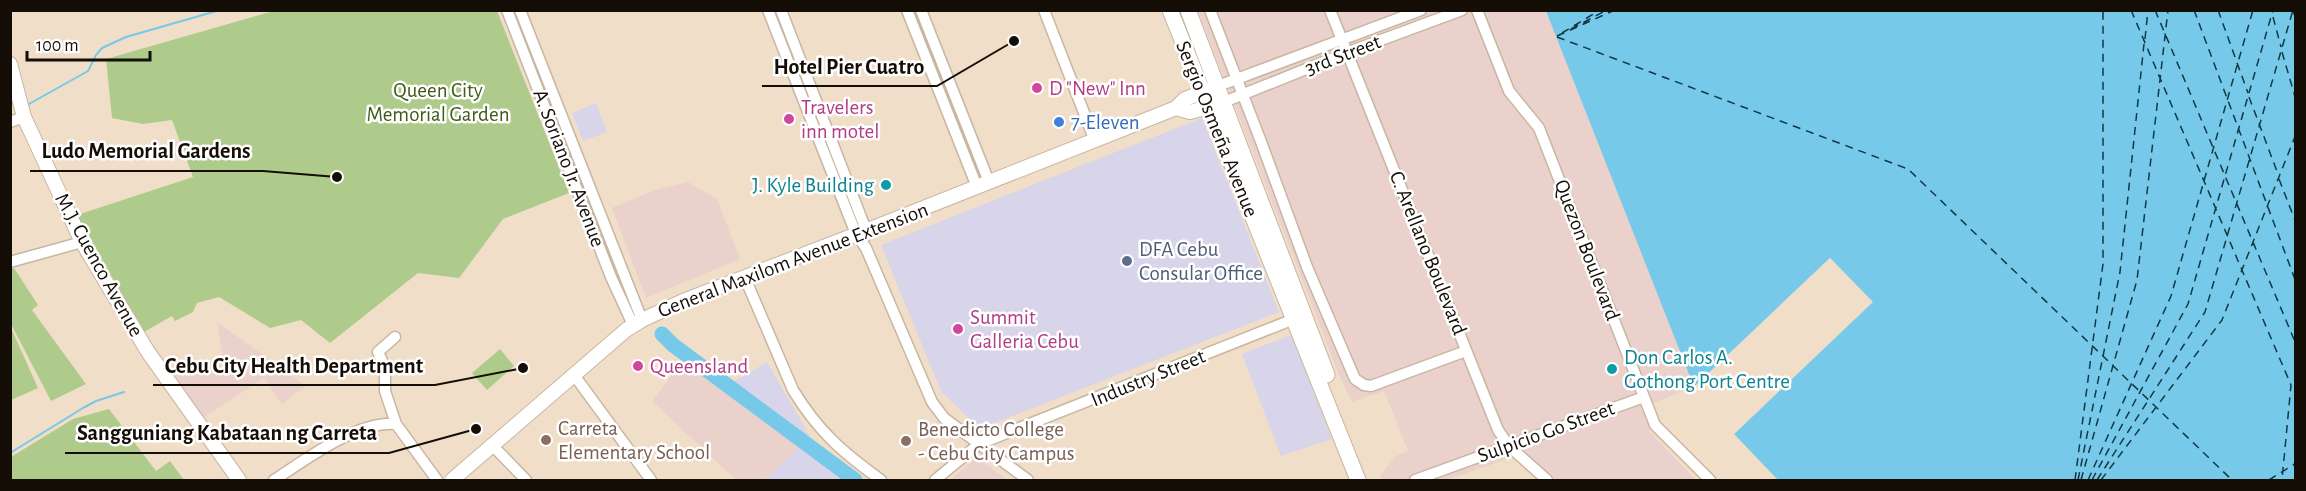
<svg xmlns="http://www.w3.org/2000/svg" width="2306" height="491" font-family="'Alegreya Sans',sans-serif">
  <rect width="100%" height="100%" fill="#f0dec9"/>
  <!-- commercial -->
  <path fill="#d8d4ea" d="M596 103 607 132 583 141 572 113Z
    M1202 118 1279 312 979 429 941 391 881 245Z
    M1291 335 1332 439 1281 456 1242 354Z
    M767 362 811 438 774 415 732 383Z
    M799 447 842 480H765Z"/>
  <!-- industrial -->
  <path fill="#ebd1cb" d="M1198 11H1546L1694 387 1641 408 1652 428 1649 431 1696 480H1556L1525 453 1446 480H1383L1380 476 1396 456 1408 451 1384 391 1352 402 1339 375Z
    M688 182 717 199 740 259 646 298 612 208 655 190Z
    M217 322 265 356 306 386 282 404 264 378 203 418 173 372 188 360 224 367Z
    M685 358 799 447 765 480H736L652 401Z
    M977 457V458L1008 480H950Z"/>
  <!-- green -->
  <path fill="#afcb8b" d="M277 10 497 11 569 193 503 219 459 278 418 273 330 343 301 320 270 328 219 297 197 303 193 312 175 321 172 316 144 332 77 215 193 177 172 120 143 124 112 118 106 59Z
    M14 268 38 305 32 310 86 384 51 401 11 324V269Z
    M11 328 38 388 11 400H10Z
    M500 349 514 366 487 390 472 373Z
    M109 409 156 471 170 461 184 480H11V457L73 419Z"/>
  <!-- water -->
  <path fill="#76c9e8" d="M1546 11H2295V480H1778L1734 434 1872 302 1830 258 1694 387Z"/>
  <!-- pier -->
  <path fill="#f0dec9" d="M1830 258 1873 302 1734 434 1732 432 1869 302 1830 262 1696 389 1694 387Z"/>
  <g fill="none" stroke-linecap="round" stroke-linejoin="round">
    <!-- stream -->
    <path stroke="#76c9e8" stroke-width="2" d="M29 104 88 71 96 55 102 48 126 37 220 10
      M10 453 83 408 96 401 124 392"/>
    <!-- river -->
    <path stroke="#76c9e8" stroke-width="15" d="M662 334 673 345 855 480"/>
    <!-- ferry -->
    <path stroke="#113845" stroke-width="1.5" stroke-dasharray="8 6" stroke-linecap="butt" d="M2131 10 2291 385 2282 480
      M2155 10 2296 344
      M2194 10 2296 282
      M2218 10 2248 93
      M2293 11 2296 19
      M2273 17 2281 47
      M1571 29 1607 10
      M1562 33 1600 10
      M1557 36 1615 10
      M1557 37 1908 169 2232 480
      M2145 39 2148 10
      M2282 52 2296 100
      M2249 97 2278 174
      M2279 179 2296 223
      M2075 480 2103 264V10
      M2078 480 2120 272 2144 44
      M2081 480 2137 280 2168 10
      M2088 480 2171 296 2253 10
      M2092 480 2188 304 2273 10
      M2097 480 2205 312 2293 10
      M2101 480 2222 320 2296 134
      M2269 480 2296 463"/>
    <defs>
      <path id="minor" d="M507 10 611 277 633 325
        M520 10 642 320
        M768 10 856 234 866 248 932 402 944 418 1028 480
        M781 10 866 230V236
        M907 10 977 187
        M921 10 989 182
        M1044 10 1095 141
        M1210 10 1260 139 1307 267 1355 379 1364 385 1371 386 1466 351
        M1330 10 1498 430 1509 446 1547 480
        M1477 10 1509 91 1539 128 1655 425 1710 480
        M1218 86 1421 10
        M1224 102 1346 53 1462 10
        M10 122 24 117
        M10 262 82 242
        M745 278 793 390C818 431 842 452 881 480
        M395 337 378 352 385 367V391L396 424 437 480
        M574 375 651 480
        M493 446 526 480
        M274 480C307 459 356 421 396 424
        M935 480 979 444 1299 317
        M1415 480 1644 397"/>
      <path id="major" d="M10 64 24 117 82 242 148 352 239 480
        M1176 108 1190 112 1220 104
        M452 480 626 330 642 320 683 301 878 226 1176 108 1185 99 1213 88"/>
      <path id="highway" d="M1170 10 1358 480
        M1188 10 1327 375"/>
    </defs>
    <!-- minor casing -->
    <use href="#minor" stroke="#c7b6a1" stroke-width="13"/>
    <!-- major casing -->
    <use href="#major" stroke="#c7b6a1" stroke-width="16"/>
    <!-- highway casing -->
    <use href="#highway" stroke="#c7b6a1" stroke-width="17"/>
    <!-- minor -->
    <use href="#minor" stroke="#fff" stroke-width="10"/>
    <!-- major -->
    <use href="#major" stroke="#fff" stroke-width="14"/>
    <!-- highway -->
    <use href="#highway" stroke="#fff" stroke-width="15"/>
  </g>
  <!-- markers -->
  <g fill="#d1479c" stroke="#fff" stroke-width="2">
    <circle cx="1037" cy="88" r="6"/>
    <circle cx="789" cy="119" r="6"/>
    <circle cx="958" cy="329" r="6"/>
    <circle cx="638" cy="366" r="6"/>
  </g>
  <circle fill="#3f7fe0" stroke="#fff" stroke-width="2" cx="1059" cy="122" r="6"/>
  <g fill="#0f9aa8" stroke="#fff" stroke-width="2">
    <circle cx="886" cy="185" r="6"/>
    <circle cx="1612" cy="369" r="6"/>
  </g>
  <circle fill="#5c6f8a" stroke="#fff" stroke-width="2" cx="1127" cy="261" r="6"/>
  <g fill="#8d6e63" stroke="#fff" stroke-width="2">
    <circle cx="546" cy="440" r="6"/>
    <circle cx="906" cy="441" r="6"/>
  </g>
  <g text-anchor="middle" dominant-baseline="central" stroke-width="5" stroke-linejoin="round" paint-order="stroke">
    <!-- street labels -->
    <g font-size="21" fill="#140e07" stroke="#fff">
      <text transform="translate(1343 55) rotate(-21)">3rd Street</text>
      <text transform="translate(1217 129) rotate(68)">Sergio Osmeña Avenue</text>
      <text transform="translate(569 168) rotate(69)">A. Soriano Jr. Avenue</text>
      <text transform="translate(1587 250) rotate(69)">Quezon Boulevard</text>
      <text transform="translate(1428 253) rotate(68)">C. Arellano Boulevard</text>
      <text transform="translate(793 260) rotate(-21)">General Maxilom Avenue Extension</text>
      <text transform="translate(99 265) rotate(61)">M.J. Cuenco Avenue</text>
      <text transform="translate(1148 378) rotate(-22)">Industry Street</text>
      <text transform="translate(1546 432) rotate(-20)">Sulpicio Go Street</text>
    </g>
    <!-- hotel labels -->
    <g font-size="21" fill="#b23c85" stroke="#fff" text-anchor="start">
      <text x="1049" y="88">D "New" Inn</text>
      <text x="801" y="107">Travelers<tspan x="801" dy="24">inn motel</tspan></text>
      <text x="970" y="317">Summit<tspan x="970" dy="24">Galleria Cebu</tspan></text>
      <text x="650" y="366">Queensland</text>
    </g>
    <!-- park labels -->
    <g font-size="21" fill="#425b18" stroke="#fff">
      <text x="438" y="90">Queen City<tspan x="438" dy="24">Memorial Garden</tspan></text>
    </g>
    <!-- shop labels -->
    <g font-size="21" fill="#366cbe" stroke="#fff" text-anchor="start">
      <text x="1071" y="122">7-Eleven</text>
    </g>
    <!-- culture labels -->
    <g font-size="21" fill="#0d838f" stroke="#fff" text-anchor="end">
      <text x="874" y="185">J. Kyle Building</text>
      <text x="1624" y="357" text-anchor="start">Don Carlos A.<tspan x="1624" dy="24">Gothong Port Centre</tspan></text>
    </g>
    <!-- service labels -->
    <g font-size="21" fill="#4e5e75" stroke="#fff" text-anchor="start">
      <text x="1139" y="249">DFA Cebu<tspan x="1139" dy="24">Consular Office</tspan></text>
    </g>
    <!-- education labels -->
    <g font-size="21" fill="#785e54" stroke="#fff" text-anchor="start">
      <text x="558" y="428">Carreta<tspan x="558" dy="24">Elementary School</tspan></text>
      <text x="918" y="429">Benedicto College<tspan x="918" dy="24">- Cebu City Campus</tspan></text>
    </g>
  </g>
  <!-- callouts -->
  <path fill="none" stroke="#140e07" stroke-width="2" d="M1014 41L937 86H762M337 177L263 171H30M523 368L435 385H153M476 429L389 453H65"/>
  <g fill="#140e07" stroke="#fff" stroke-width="2">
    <circle cx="1014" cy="41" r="6"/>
    <circle cx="337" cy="177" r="6"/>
    <circle cx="523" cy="368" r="6"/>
    <circle cx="476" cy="429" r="6"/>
  </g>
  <g font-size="22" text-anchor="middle" font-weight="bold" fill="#140e07" stroke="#fff" stroke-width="5" stroke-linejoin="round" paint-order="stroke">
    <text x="849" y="74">Hotel Pier Cuatro</text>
    <text x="146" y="158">Ludo Memorial Gardens</text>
    <text x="294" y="373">Cebu City Health Department</text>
    <text x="227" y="440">Sangguniang Kabataan ng Carreta</text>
  </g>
  <!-- border -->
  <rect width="2306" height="491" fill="none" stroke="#140e07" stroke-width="24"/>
  <!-- scale -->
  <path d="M27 51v9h123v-9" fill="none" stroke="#140e07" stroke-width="3"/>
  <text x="36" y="51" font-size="18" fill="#140e07" stroke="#ffffff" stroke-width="4.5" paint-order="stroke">100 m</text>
</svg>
